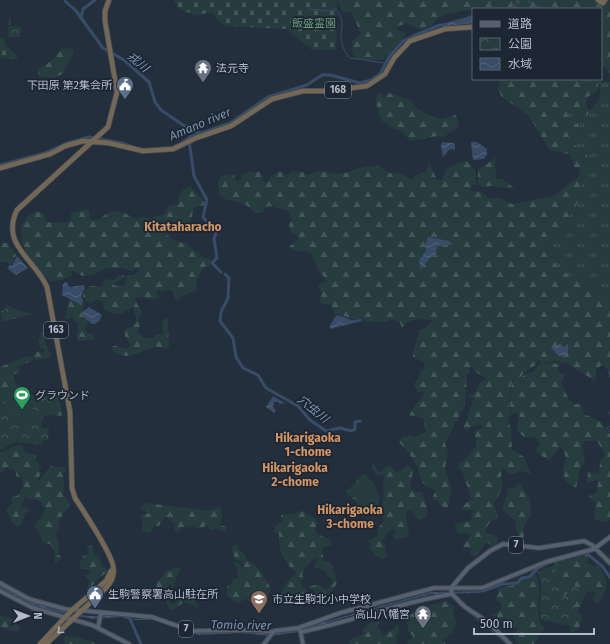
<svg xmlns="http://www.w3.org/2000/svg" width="610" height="644" font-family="'Fira Sans','Noto Sans JP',sans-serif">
  <defs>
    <pattern id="grass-tufts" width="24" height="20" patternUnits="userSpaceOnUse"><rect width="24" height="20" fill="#263c3f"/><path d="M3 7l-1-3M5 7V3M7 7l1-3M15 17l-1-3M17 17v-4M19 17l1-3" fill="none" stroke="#435659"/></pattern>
    <pattern id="forest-firs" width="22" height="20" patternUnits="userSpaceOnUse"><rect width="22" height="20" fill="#263c3f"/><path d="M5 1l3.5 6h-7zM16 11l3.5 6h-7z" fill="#435659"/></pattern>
    <pattern id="cemetery-stones" width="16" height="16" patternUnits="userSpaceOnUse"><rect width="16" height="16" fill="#263c3f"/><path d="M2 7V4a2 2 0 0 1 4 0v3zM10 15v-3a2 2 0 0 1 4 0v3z" fill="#435659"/></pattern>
    <pattern id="park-crowns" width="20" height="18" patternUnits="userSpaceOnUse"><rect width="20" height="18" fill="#263c3f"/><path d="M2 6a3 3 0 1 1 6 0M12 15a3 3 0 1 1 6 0" fill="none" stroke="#435659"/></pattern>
    <pattern id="water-waves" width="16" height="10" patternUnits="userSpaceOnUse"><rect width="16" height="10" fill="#394c67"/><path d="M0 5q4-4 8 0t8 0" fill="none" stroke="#53647b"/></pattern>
  </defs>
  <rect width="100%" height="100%" fill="#242f3e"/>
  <!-- grass -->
  <path fill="url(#grass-tufts)" d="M597 81 610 82V329L528 262 579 180 580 167 556 116 577 103 590 111C600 98 603 98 597 81Z"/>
  <!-- forest -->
  <path fill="url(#forest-firs)" d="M337 0H610V73L605 66 601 69V9H479L460 11 439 17 431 26 420 30 407 23 399 26 396 29 406 33 405 36 383 60H357C352 55 351 48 352 41L361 34 352 13 342 11Z
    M68 48 74 50C72 59 67 65 63 74L52 78 40 76 37 70 54 59 60 49Z
    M500 79H599L597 92 587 97 586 103 589 113 587 116 581 115 578 107 566 111 571 122 580 124 575 132 573 143 587 155 588 161 582 168 574 167 571 155 557 151H550L529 116 501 96 498 88Z
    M380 93 384 97 389 93 410 100 417 108 430 116 441 119 456 115 459 125C456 131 448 131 445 137L437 136 411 141 398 129H394L382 121 376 103 377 95Z
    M495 157 496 179H502L515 189 491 186 482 187 478 184V169L487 164Z
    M467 161 475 169 476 186 472 185 470 191 482 192 488 198H500L512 204 554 196 578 177 579 173 583 174 579 201 546 251 561 271 589 283 605 298 610 306V316L608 319 610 320V378L608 370 602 365 596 369 595 381 567 363 555 361 547 363 537 360 536 365 524 372 521 377H517L521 378 525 374 533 372 541 362 547 364 560 363 558 372 564 374 561 385C567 391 566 399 574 404H579L582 406 584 414 601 422 610 434V520L606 522 594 519 596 504 589 496 596 493 599 479 587 483 588 472 599 473 600 461 604 457 605 454 597 441H585L582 445 585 461 579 472 576 489 565 481 563 470 566 458 562 448 560 447 554 455 548 460 537 453V447L540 444 536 438 524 437 517 431 519 416 516 413 512 414C508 404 511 382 515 377 509 382 508 408 511 414L508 420 511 429 512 450 524 457 531 474 522 471 510 475 505 469H502L501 478 503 487 494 504 498 518 490 522 485 530 487 534H492L497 538 498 545 493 547 489 543 485 544 475 556 470 554 472 548 462 547 471 535 466 532 458 534 456 527 453 525 472 520 471 513H475L473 510H462L461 508 471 499V497L462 471 459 469 460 462 463 461C473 449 480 449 474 432L483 427 480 425 473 426 468 430 463 429 474 398 468 397 476 392 478 384 487 378 475 372 473 367 468 368 471 371 467 375 465 405 445 443 448 453 445 468 452 491 449 498V506L446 508 439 505 438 500 433 501V496L435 492 433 489 427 487 422 482 417 466 409 453 398 441 404 436 416 437 426 431 423 418 409 415C414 405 420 401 424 392L422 391 418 392 414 384 419 377 421 370 426 368 424 362 413 357V354L419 330 425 328 433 321C428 318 411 319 406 323 405 324 404 326 402 328L400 323 393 319C385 324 376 321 367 322L362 319H353L338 314 334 315 331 304 325 305 319 301 322 293 318 286 326 280 318 269 311 254C304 248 299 255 289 247L298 239 297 236 290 231 289 224 292 220 289 211 280 208 275 209 274 206 265 207 263 212 255 213C249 204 239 202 228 200 225 200 224 197 220 195L218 183 221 176 234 174 236 181 241 180V175L251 171 254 173 259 171 263 176V180L267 183 271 177 280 171 287 176 293 171 303 172 306 175C312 175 316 171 321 171 330 172 335 175 345 173 355 170 364 165 375 166 387 167 385 176 401 173L411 179 422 172 426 173 429 162 437 180H442L447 169 460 162Z
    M190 186 206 203V205L194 207 190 225C178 225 175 219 162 224 169 240 171 240 188 244 192 252 199 251 203 257L210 259V266L204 267 196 280 197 290 180 297 177 301 173 295 174 293 169 289 164 292 158 291 156 293 159 297 154 300 141 297 135 298C136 304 140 307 142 313L138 319 140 324 138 332 144 338H154L156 334 160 335 163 332 162 322 166 318 168 319 169 348C164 350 160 346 155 347 137 351 129 363 112 350L113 346C118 345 122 350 128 348L130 345 125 336V329L131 327 137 321 133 307 129 309V313L126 309 122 314 112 313 104 309 102 301 95 300 90 304 83 298V294L90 286 101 287 106 278 112 281 120 275H124V278L114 282 113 284 116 286 125 285V280L128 276 136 274 140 269 136 268 132 271 122 268H106L93 275 82 276 74 271 71 272 72 275 62 280 50 281C32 266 3 228 36 211L43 213 47 222C52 223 67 223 71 220V213L88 209 91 220C98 220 100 219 105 215 115 207 127 214 135 219L142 217 151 219 155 216 164 215 169 206 179 204 178 196 183 190Z
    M2 243H7L16 255 12 266 6 262H0V248Z
    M70 298 81 305 84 302 85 303 82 314 89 322 84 328 88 334 90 333 94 336V340L78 341 76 333 79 332 77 322H74L73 317 65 319Z
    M40 332H47C42 339 47 348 51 355L48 358 36 360 33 355 38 351 43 354 45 350 40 348 38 339 41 338Z
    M27 356 34 358V360L19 366 20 372 13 375 18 390 13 396 11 409 0 419V367Z
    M54 393 59 394 62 416 46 414 38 397Z
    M18 445 22 446 26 453 36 455V460L41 467 38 470 41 474 38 478 39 481 51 466 66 468 63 475V481L64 482 63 495 70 503 68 508C62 514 59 519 58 530L56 532 57 539 59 541 58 555 61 556V559L55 564 54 551 50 544H46L41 541C43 533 35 531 35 524L46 510 39 500 28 499 25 496 24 502 20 505 23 508 27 507 29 511 25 514 22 523 18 527 11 521 6 509 12 503 11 497 17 496 23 486 21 478 16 476V473L13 469 10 471 7 467 0 474V453Z
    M374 463 377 471 382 472 387 466H391L395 472 400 471 408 465 413 470 410 488 415 492H422L427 506V517L418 520 412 511H408L406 515 409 536 395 540 393 536 395 531 392 529C387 532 386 538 382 541V543L385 544 387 557 381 559 379 556 376 557 369 547 371 544 367 542 378 535V528L384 521C380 508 385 495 383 480L385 478 382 474 377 475 371 467Z
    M517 484H520C525 488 525 494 530 498L531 516C524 523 523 527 524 537L520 538 515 527 516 522C512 517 506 514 502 508L506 498 508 488H515Z
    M146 503 209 511 220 507 222 518 220 525 227 527 226 531 223 532 216 528 211 530 206 525 203 528 197 529 193 526 188 528 182 527 177 533 174 530 175 524 167 517 164 518 159 526H154L151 532H142V520L140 515 150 513 142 510 140 507Z
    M302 511 316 519 317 523 315 529 318 534 332 541 331 545 324 547 322 551 324 561H329L333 567V571L335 573 337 583 327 599 321 596 314 598 313 595 315 590 310 589 309 587 318 584 326 590 332 583V578L328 577 325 571 315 567 317 558 312 560 307 567H305L302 575 304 578 301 582 302 586 304 587 311 597 293 596 284 600 281 592 288 581 296 573C285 563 277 549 279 534L274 532 275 526 282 521 281 516 282 514H293Z
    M237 544 239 550 245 555 248 561C256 563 267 580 271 589L265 602 248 601 247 598 238 603 227 596V586L231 584 233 579 239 578 236 566 232 561 239 563 243 569 244 568 241 561 236 560 233 554 232 547Z
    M89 545 93 547 94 555 99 557 102 566 106 568 108 572 97 579 91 588 87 590 89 581 85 576 90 573 91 570 80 569V563L83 556 88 554 87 547Z
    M586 554 589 560 587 563 595 567 598 566C610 582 610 587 597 604L592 599 595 595 594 592 588 591 585 593 586 595 582 600V603L577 611C578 613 580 614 581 616 583 623 578 632 570 633L571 627 568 625H562L572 590 561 599 544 580 556 566 554 562Z
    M176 568H180L181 570 177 575 169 602 174 605 176 601 187 598 185 591 192 590 191 594 198 606 197 608 191 604 184 602 173 610H170L166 602 172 592 173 586 169 584 168 590 164 593 157 591 156 584 166 571Z
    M535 573C545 588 533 610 542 626H544L545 628 534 644H517L513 635 515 631H517V628L511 626H503V622L499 620 497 616H491C497 612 503 612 501 603L495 600 499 592 497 588 515 585 525 578 526 580Z
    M447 601 454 607 453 616 457 621 452 633 443 640 446 644H407L413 636 408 631 407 618 419 608Z
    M0 616 11 618 20 627 18 631H12L0 627Z
    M371 622H380L376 626 384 635 393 629 397 624 400 630 396 637 397 644H349L351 639 363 634V629Z
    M67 636C72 636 93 641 96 644H65L64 638Z"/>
  <!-- cemetery -->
  <path fill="url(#cemetery-stones)" d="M174 0H337L336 50H312L286 29 224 26 211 12 196 16 178 8Z
    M0 37H2L7 47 17 55V59L0 58Z"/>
  <!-- park -->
  <path fill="url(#park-crowns)" d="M9 15 11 20V26L21 27 20 37H8Z
    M8 305 19 311 34 314 0 322 2 319 0 311 4 310Z
    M31 394 36 396 42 395 52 405 51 416 44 415 41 422 42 427 49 429 48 440H43V445L16 442 0 450V406L19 395Z
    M364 473 376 486 377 492 380 497 378 504 373 509 359 505 346 492Z
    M556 564 558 566 556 570 563 596 567 595 572 588 573 584 582 594 578 600 574 599 576 603 567 615 573 620 561 624 542 620 540 616 541 582 537 572Z"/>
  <!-- pitch -->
  <path fill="#263c3f" d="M23 397 32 399 35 424H13L12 407 15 400Z
    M367 482 370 483 379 500 372 505 360 503 353 493Z"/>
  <!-- water -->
  <path fill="url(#water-waves)" d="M473 15V23L443 27 442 24Z
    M442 142 453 143 455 145V150L450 149 443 157 441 146Z
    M471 142H477L487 149V154L484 159 473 160Z
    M428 237 449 241 452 244 437 246 435 256 430 258 421 269 419 260 426 251 425 246Z
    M17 256 28 268 16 275 7 268 10 265 12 266Z
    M66 282 70 287 84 285 85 288 81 296 83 301 81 305 62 295 63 284Z
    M89 307 102 315 100 320 95 324H92L84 317 82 312Z
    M338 315 352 320 361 319 362 321 330 329V325L335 317Z
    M560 344 564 347 568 344V355L559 356 551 348Z
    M273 396 285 403 280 404 278 402H274L273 406 276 411 274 413 266 407Z
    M0 585C31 602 54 612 90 616 102 617 115 615 127 616L130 619H155L192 632 204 633 240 631 273 634 295 630 431 592 486 591 478 593 431 594 346 617 299 632 271 636 241 633 199 635 155 620H130L122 617 93 619 71 615 36 607 0 589Z"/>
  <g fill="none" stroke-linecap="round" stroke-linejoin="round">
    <!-- stream -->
    <path stroke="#394c67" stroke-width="1" d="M528 0 533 6
      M536 6 544 9
      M310 9 330 11 336 9C348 23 337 33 343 47 344 51 348 55 350 58L385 63
      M489 9 491 0
      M586 79 590 82
      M608 411 610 414
      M610 426 607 428 610 432
      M598 548 604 544
      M586 553 596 550
      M466 610 507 644"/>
    <!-- river -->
    <path stroke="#394c67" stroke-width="3" d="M65 1 76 11 103 48 124 60 149 82 155 102 161 110 186 127 200 133
      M81 18 83 9 95 0
      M189 140 194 176 207 200 203 217 216 233 214 239 217 258 212 263 221 272
      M182 143 190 137 230 123 268 97 307 85 322 75H330L360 83 371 80 380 74 389 57 403 41 413 36 440 25H446
      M0 165 45 153 67 143 89 137 122 143 133 147
      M225 274 229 278 228 298 221 312 220 321 233 338 236 357 243 368 258 375 266 388 298 406 310 420 326 431 340 428 352 431 355 429V422L360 421
      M581 553H586L602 566 610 577
      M483 591 502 584 517 583 522 578 529 577 538 568 551 562
      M130 619 141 644"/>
    <!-- highway-tunnel -->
    <path stroke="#3a4453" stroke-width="4.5" stroke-dasharray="4.5 2" stroke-linecap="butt" d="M513 9 519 0"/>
    <defs>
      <path id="major" d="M0 583 29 599 65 609 152 617 192 631 255 630 272 632
        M0 591 33 608 92 625 129 644
        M452 594 451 588 468 568 490 551 503 544 539 548 584 541 592 545 610 563
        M452 594 465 607 488 622 510 644
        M98 628 101 612
        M300 630 303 644
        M301 632C351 622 400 602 452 594
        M264 644 274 631 298 628 340 613 434 588H482L546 562 594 549 610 537"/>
      <path id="highway" d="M598 0 603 3 605 0
        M0 168 50 154 65 146 83 141 109 143 143 151 173 149 196 138 231 126 272 99 303 91H327L367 86 385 74 394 58 410 41 445 29 473 27
        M40 644 71 611 106 581 111 571
        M46 644 107 587C112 581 115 574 113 566 111 552 84 512 75 498L72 488 70 412 47 287C35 259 0 245 17 210L108 127 117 92 105 21V11L109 0"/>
    </defs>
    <!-- major casing -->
    <use href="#major" stroke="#414a57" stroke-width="5.5"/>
    <!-- highway casing -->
    <use href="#highway" stroke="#434c59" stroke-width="6"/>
    <!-- major -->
    <use href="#major" stroke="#56606e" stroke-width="3.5"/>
    <!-- highway -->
    <use href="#highway" stroke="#746855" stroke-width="4.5"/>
  </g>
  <!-- one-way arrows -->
  <defs><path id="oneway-chevron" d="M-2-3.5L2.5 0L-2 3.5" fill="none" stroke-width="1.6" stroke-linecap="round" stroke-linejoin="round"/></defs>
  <use stroke="#aeb4bd" href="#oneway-chevron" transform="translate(60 631) rotate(137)"/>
  <!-- icons -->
  <defs>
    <symbol id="temple-pin" viewBox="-11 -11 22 30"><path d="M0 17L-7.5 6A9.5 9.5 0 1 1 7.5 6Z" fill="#6b7280" stroke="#1d2633"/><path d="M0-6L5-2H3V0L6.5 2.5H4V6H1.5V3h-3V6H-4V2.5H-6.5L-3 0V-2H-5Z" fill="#fff"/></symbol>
    <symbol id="civic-pin" viewBox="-11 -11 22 30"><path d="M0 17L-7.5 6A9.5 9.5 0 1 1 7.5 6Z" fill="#5c6f8a" stroke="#1d2633"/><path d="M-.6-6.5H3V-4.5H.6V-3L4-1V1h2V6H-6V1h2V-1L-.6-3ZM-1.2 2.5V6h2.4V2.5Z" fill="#fff"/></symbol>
    <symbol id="stadium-pin" viewBox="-11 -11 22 30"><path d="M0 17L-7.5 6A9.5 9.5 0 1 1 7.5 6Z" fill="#2e9e5b" stroke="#1d2633"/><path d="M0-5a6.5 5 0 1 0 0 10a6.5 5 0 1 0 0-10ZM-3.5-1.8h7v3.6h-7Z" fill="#fff"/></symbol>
    <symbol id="school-pin" viewBox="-11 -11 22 30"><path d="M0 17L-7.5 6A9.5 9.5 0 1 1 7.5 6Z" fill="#8d6e63" stroke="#1d2633"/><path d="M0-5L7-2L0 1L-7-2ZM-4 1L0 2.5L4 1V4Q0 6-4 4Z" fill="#fff"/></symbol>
  </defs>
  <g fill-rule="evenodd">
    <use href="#temple-pin" x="193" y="58" width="20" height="27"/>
    <use href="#civic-pin" x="115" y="75" width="20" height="27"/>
    <use href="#stadium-pin" x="12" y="385" width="20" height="27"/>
    <use href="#civic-pin" x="85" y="584" width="20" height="27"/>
    <use href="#school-pin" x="249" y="589" width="20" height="27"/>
    <use href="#temple-pin" x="413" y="604" width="20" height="27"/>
  </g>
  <g text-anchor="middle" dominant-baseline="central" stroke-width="3.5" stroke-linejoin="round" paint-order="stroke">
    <!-- shield labels -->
    <g fill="#1d2633" stroke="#878f9c" stroke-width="1">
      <rect x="325" y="82" width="26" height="16" rx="3"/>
      <rect x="44" y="322" width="24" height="16" rx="3"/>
      <rect x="509" y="537" width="14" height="16" rx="3"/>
      <rect x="179" y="621" width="14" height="16" rx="3"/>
    </g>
    <g font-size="10" font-weight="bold" fill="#b4bcc9">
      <text x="338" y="90">168</text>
      <text x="56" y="330">163</text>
      <text x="516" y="545">7</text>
      <text x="186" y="629">7</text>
    </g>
    <!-- park labels -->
    <g font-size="11" fill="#6b9a76" stroke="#1d2633">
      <text x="314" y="23">飯盛霊園</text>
    </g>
    <!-- poi labels -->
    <g font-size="11" fill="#b4bcc9" stroke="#1d2633" text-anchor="start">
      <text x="216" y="68">法元寺</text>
      <text x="112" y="85" text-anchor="end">下田原 第2集会所</text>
      <text x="35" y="395">グラウンド</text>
      <text x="108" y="594">生駒警察署高山駐在所</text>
      <text x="272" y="599">市立生駒北小中学校</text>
      <text x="410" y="614" text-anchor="end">高山八幡宮</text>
    </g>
    <!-- water labels -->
    <g font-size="12" font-style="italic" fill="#7c92b1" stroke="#1d2633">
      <text transform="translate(138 62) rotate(40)">戎川</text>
      <text transform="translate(200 124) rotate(-23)">Amano river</text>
      <text transform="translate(313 409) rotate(39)">穴虫川</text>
      <text transform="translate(241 625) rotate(1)">Tomio river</text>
    </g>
    <!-- neighbourhood labels -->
    <g font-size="12" font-weight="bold" fill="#d59563" stroke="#1d2633">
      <text x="183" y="227">Kitataharacho</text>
      <text x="308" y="438">Hikarigaoka<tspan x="308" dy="14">1-chome</tspan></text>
      <text x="295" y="468">Hikarigaoka<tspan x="295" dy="14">2-chome</tspan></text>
      <text x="350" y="510">Hikarigaoka<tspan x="350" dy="14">3-chome</tspan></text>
    </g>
  </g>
  <!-- legend -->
  <rect x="472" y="8" width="130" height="72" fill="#1d2633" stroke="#59626f"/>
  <rect x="480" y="21" width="20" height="6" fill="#56606e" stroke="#59626f"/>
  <text x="508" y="28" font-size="12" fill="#b4bcc9">道路</text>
  <rect x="480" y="38" width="20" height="12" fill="url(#park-crowns)" stroke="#59626f"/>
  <text x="508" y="48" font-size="12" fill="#b4bcc9">公園</text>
  <rect x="480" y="58" width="20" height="12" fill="url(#water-waves)" stroke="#59626f"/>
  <text x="508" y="68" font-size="12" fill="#b4bcc9">水域</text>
  <!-- north arrow -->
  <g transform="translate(28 616) rotate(90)" stroke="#1d2633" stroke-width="3" paint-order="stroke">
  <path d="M0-3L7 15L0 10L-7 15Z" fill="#b4bcc9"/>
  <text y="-6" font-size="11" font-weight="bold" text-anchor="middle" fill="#b4bcc9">N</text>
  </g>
  <!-- scale -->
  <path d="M474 628v6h120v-6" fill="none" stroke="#b4bcc9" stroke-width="2"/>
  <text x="480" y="628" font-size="12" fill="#b4bcc9" stroke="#1d2633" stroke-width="3" paint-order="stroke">500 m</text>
</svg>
